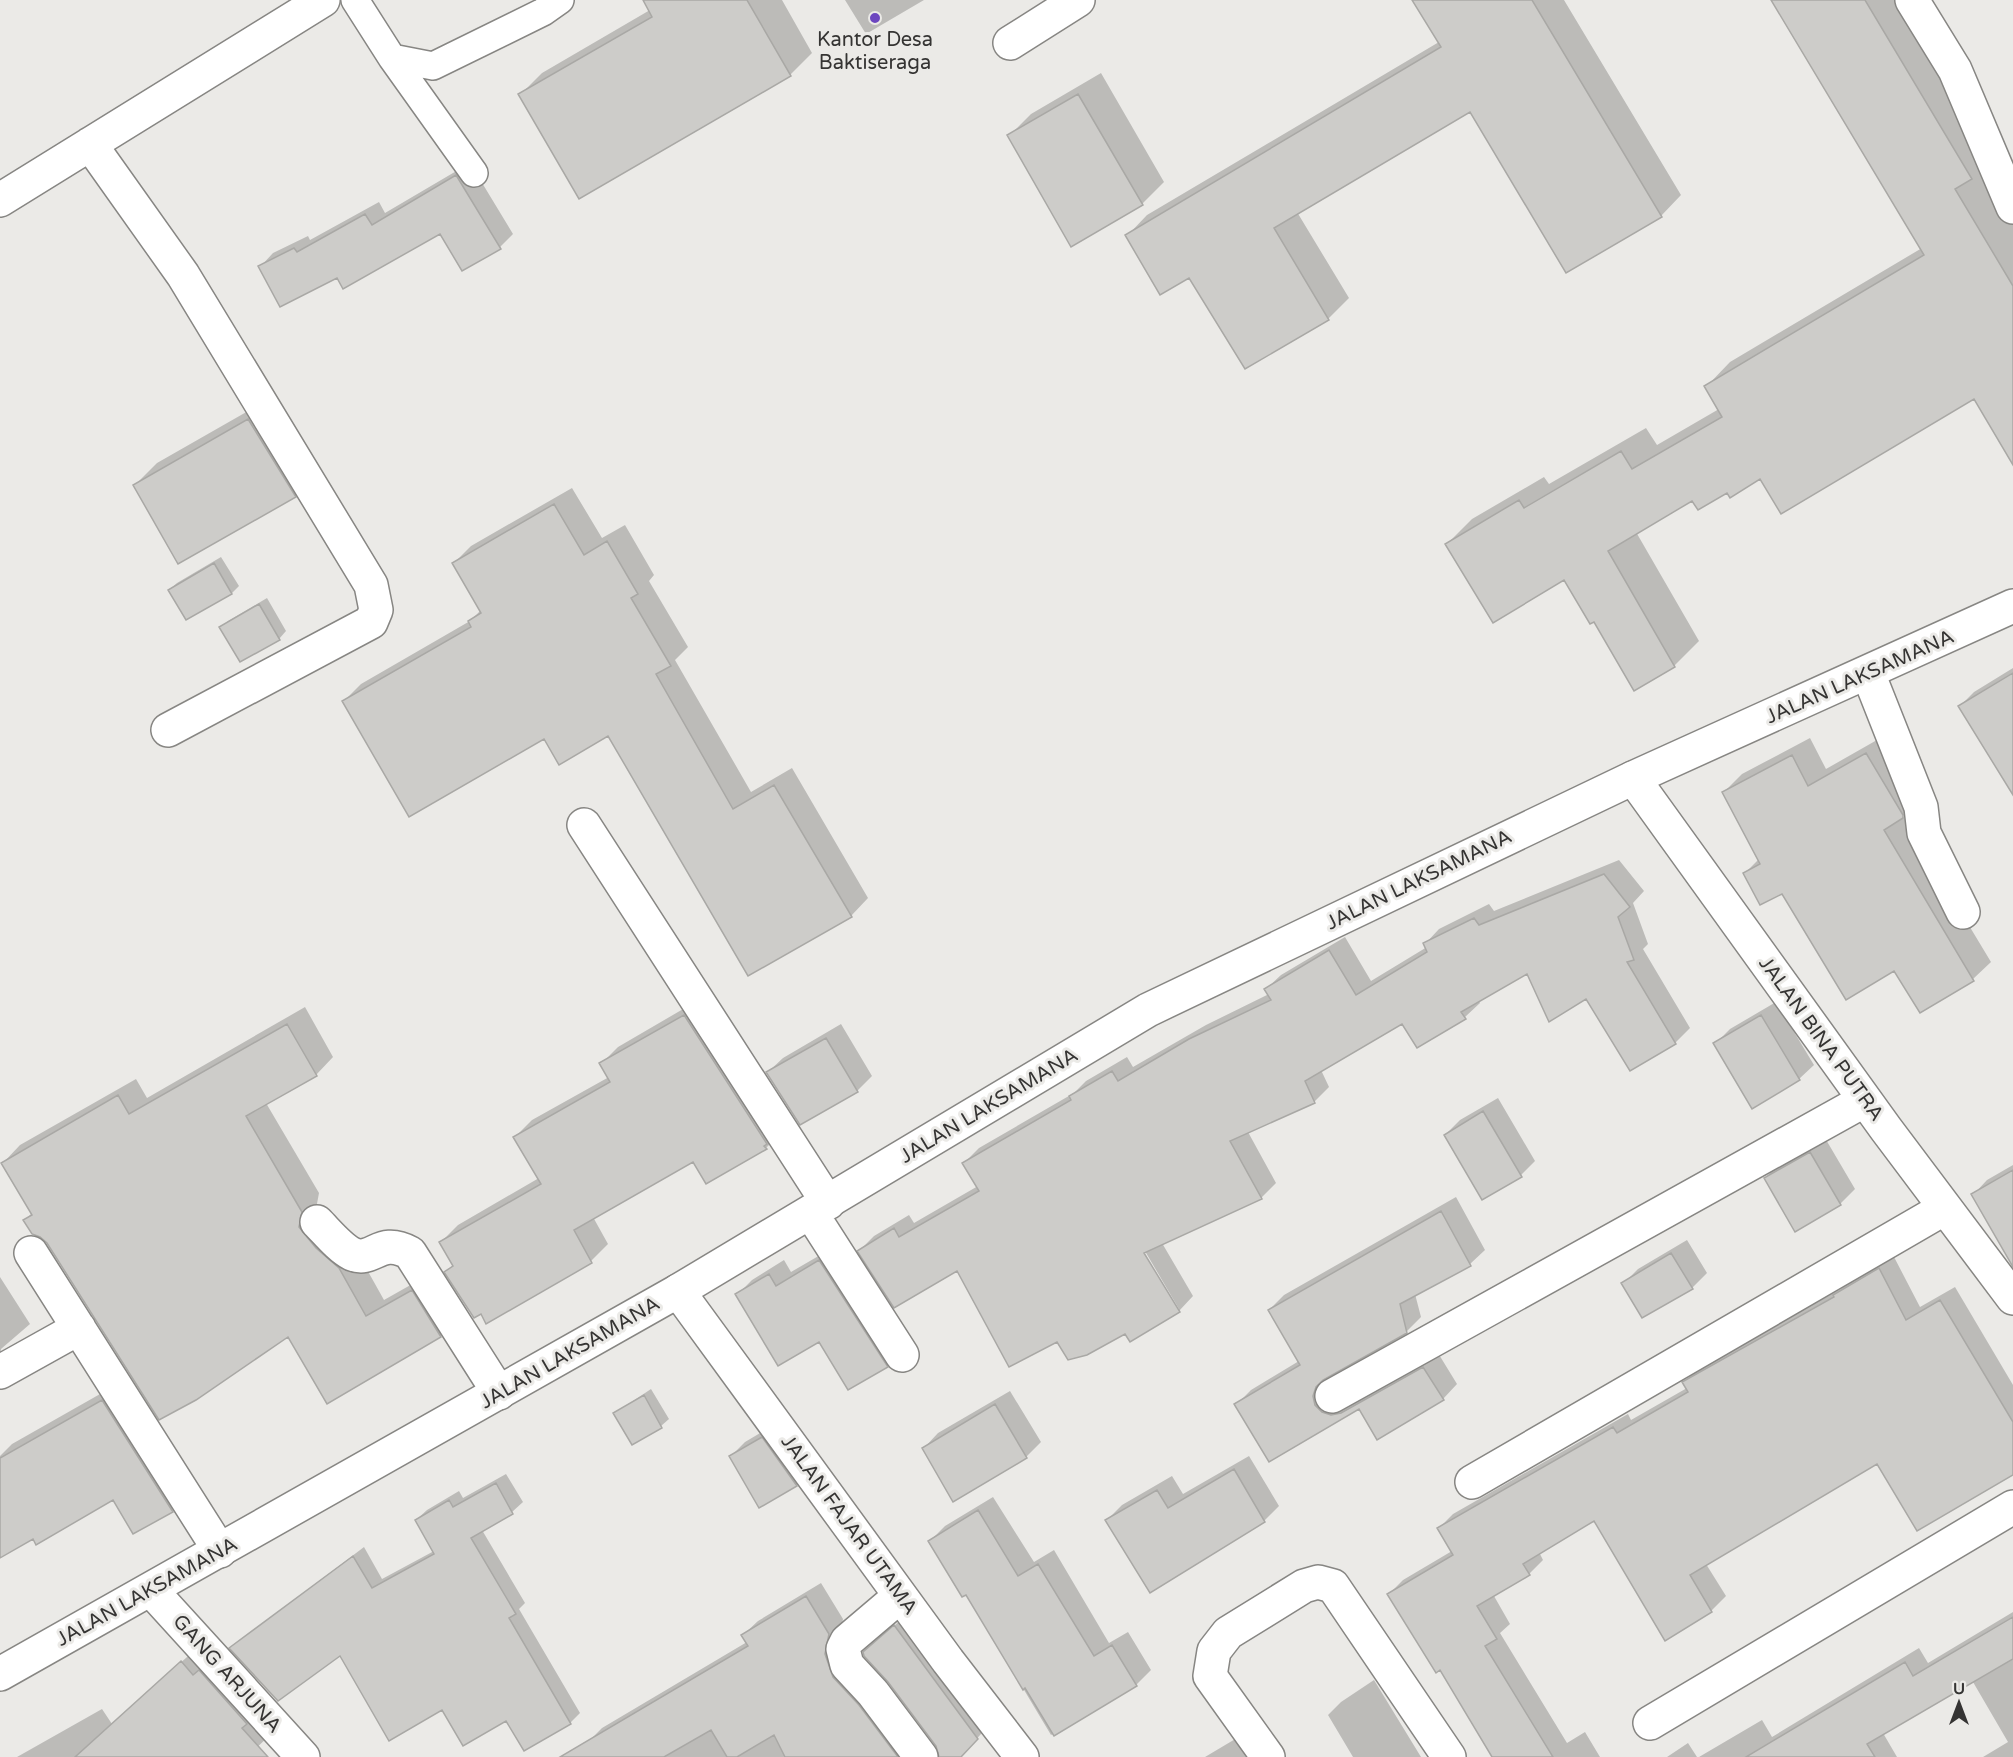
<svg xmlns="http://www.w3.org/2000/svg" width="2013" height="1757" font-family="'Varela Round',sans-serif">
  <rect width="100%" height="100%" fill="#ebeae7"/>
  <!-- shadow -->
  <path fill="#0003" fill-rule="evenodd" d="M654 0H782L812 53 790 75 580 197 520 95 542 73 650 10Z
    M845 0H924L866 34Z
    M1414 0H1564L1681 195 1661 216 1470 110 1297 212 1349 298 1328 319 1246 367 1190 276 1127 236 1147 215 1439 42Z
    M1773 0H1904L2013 221V462L1974 397 1760 477 1692 499 1636 532 1699 641 1674 666 1635 689 1594 620 1564 578 1447 544 1472 519 1544 477 1549 484 1646 428 1657 445 1719 409 1706 387 1730 362 1922 248Z
    M1101 73 1164 182 1142 204 1071 245 1009 136 1031 114Z
    M470 163 513 234 500 247 462 269 440 232 337 276 260 267 273 253 308 236 310 240 379 202 385 213Z
    M271 398 317 474 295 496 135 485 157 463Z
    M572 488 602 538 625 525 654 575 649 581 688 647 675 660 751 792 792 768 868 898 851 916 608 734 545 737 344 701 361 684 470 621 481 610 454 563 471 546Z
    M221 557 239 586 232 593 187 618 169 590 177 583Z
    M267 598 286 631 279 639 221 628 228 621Z
    M2013 668V792L1960 706 1974 692Z
    M1884 736 1921 798 1903 816 1991 962 1973 979 1895 969 1782 892 1745 873 1759 859 1724 792 1742 774 1810 738 1826 769Z
    M1619 860 1644 891 1633 903 1648 944 1643 949 1690 1028 1675 1043 1586 997 1527 971 1478 1000 1480 1003 1465 1017 1417 1046 1402 1022 1321 1070 1329 1087 1314 1102 1248 1132 1276 1183 1261 1198 1162 1243 1193 1296 1179 1311 1126 1332 1057 1340 957 1269 859 1251 874 1236 909 1215 914 1223 978 1186 964 1163 979 1148 1074 1093 1086 1081 1127 1057 1133 1067 1206 1025 1269 994 1266 989 1281 975 1345 937 1371 981 1427 947 1425 944 1439 929 1489 904 1494 911ZM1142 1246 1179 1309H1176L1139 1247Z
    M702 998 783 1131 766 1148 693 1160 593 1217 608 1244 591 1261 487 1322 446 1272 454 1264 441 1242 458 1225 539 1178 515 1137 532 1120 609 1077 601 1064 618 1047Z
    M1776 1002 1814 1065 1799 1079 1715 1044 1730 1029Z
    M305 1007 333 1057 316 1075 266 1103 319 1193 316 1209 356 1250 384 1300 430 1274 458 1319 440 1336 327 1401 288 1335 48 1242 25 1220 32 1213 3 1163 20 1145 136 1079 147 1098Z
    M841 1024 872 1076 857 1091 768 1072 783 1058Z
    M1498 1098 1535 1161 1521 1175 1445 1135 1460 1120Z
    M1825 1138 1855 1189 1840 1204 1765 1178 1780 1163Z
    M2013 1165V1253L1973 1195 1987 1180Z
    M1456 1197 1485 1250 1470 1264 1415 1294 1421 1317 1406 1332 1329 1374 1328 1381 1438 1353 1457 1384 1443 1399 1359 1407 1270 1460 1236 1405 1251 1390 1299 1361 1269 1310 1284 1295Z
    M1687 1240 1707 1273 1692 1288 1623 1284 1638 1269Z
    M834 1247 902 1351 887 1366 819 1340 737 1295 752 1280 784 1260 791 1272Z
    M1893 1255 1920 1307 1955 1287 2013 1385V1474L1878 1462 1706 1564 1726 1596 1711 1611 1666 1638 1594 1519 1539 1552 1543 1560 1529 1574 1494 1596 1510 1624 1500 1633 1567 1743 1585 1732 1600 1757H1495L1440 1668 1389 1594 1403 1580 1452 1551 1439 1528 1453 1514 1628 1414 1631 1420 1687 1388 1684 1382 1698 1368 1841 1289 1849 1281Z
    M0 1277 30 1324 1 1349 0 1358Z
    M123 1381 192 1490 172 1510 114 1498 0 1518V1456L12 1444Z
    M651 1389 669 1419 661 1426 632 1443 615 1413Z
    M1010 1391 1041 1442 1026 1457 924 1448 938 1433Z
    M777 1423 811 1470 796 1485 759 1506 731 1456 745 1442Z
    M1249 1456 1279 1506 1264 1521 1107 1520 1122 1505 1172 1476 1183 1494Z
    M506 1474 523 1502 512 1512 482 1530 525 1603 519 1609 580 1713 570 1723 443 1708 340 1654 231 1648 364 1547 382 1579 434 1551 416 1520 427 1510 459 1491 463 1498Z
    M993 1497 1034 1562 1054 1550 1109 1643 1128 1632 1151 1670 1136 1685 1051 1735 966 1593 930 1541 945 1526Z
    M821 1583 843 1619 839 1638 924 1757H596L588 1742 602 1728 747 1642 743 1635 758 1621Z
    M910 1612 991 1723 960 1757H941L880 1638Z
    M2013 1612V1757H1983L2008 1742 1973 1682 1883 1733 1897 1757H1699L1762 1720 1772 1737 1919 1648 1928 1663Z
    M196 1649 272 1733 247 1757H17L102 1709 112 1724Z
    M1374 1680 1421 1757H1353L1328 1715 1341 1702Z
    M1242 1735 1255 1757H1205Z
    M1688 1743 1697 1757H1667Z"/>
  <!-- building -->
  <path fill="#cdccc9" stroke="#a9a8a5" stroke-width="1.5" d="M643 0H747L791 76 579 199 518 94 652 17Z
    M1412 0H1532L1662 217 1566 273 1470 112 1274 228 1329 320 1245 369 1189 278 1160 295 1125 235 1441 47Z
    M1771 0H1865L1972 179 1955 189 2013 286V465L1974 399 1781 514 1760 479 1730 498 1727 493 1698 510 1692 501 1608 551 1675 667 1634 691 1594 622 1590 624 1564 580 1493 623 1445 544 1519 500 1524 508 1621 451 1632 469 1722 417 1704 386 1924 255Z
    M1078 94 1143 205 1071 247 1007 135Z
    M456 175 501 249 462 271 440 234 343 289 337 278 280 307 258 266 294 248 297 252 365 214 372 225Z
    M248 419 296 497 178 564 133 485Z
    M554 504 584 555 607 541 638 594 631 598 671 666 656 674 733 809 774 785 852 917 748 976 608 736 559 765 544 739 409 817 342 701 471 627 468 621 481 613 452 563Z
    M214 563 232 594 186 620 168 590Z
    M259 604 280 640 240 662 219 627Z
    M2013 673V795L1958 706Z
    M1866 753 1903 815V818L1884 830 1974 981 1920 1013 1894 971 1846 1000 1782 894 1760 905 1743 873 1760 864 1722 792 1792 755 1808 786Z
    M1604 874 1630 907 1618 917 1634 960 1627 962 1676 1044 1630 1071 1586 999 1549 1022 1527 974 1461 1012 1466 1019 1417 1048 1402 1024 1305 1081 1315 1103 1230 1141 1262 1199 1144 1253 1180 1312 1130 1342 1125 1334 1087 1355 1068 1360 1057 1342 1009 1367 957 1271 894 1308 857 1251 894 1228 899 1237 979 1191 962 1163 1071 1100 1069 1096 1112 1071 1118 1081 1189 1039 1271 1000 1264 989 1329 950 1356 995 1427 952 1423 943 1474 918 1479 925Z
    M684 1015 767 1144 764 1146 767 1149 706 1184 693 1162 574 1230 592 1263 486 1324 481 1314 474 1318 444 1272 453 1266 439 1242 541 1184 513 1137 610 1082 599 1063Z
    M1761 1015 1800 1080 1752 1109 1713 1043Z
    M287 1024 317 1076 246 1116 302 1212 299 1227 316 1248 339 1268 366 1316 412 1290 441 1337 327 1404 288 1337 196 1400 159 1420 47 1243 40 1237 32 1234 23 1220 32 1215 1 1163 118 1095 129 1114Z
    M826 1038 858 1092 800 1125 766 1072Z
    M1483 1111 1522 1177 1482 1200 1444 1135Z
    M1810 1152 1841 1205 1795 1232 1764 1178Z
    M2013 1170V1267L1971 1194Z
    M1441 1211 1471 1266 1400 1304 1407 1333 1323 1380 1316 1387 1313 1396 1315 1405 1322 1412 1331 1415 1341 1413 1423 1367 1444 1400 1377 1440 1359 1409 1269 1462 1234 1404 1300 1365 1268 1310Z
    M1671 1253 1693 1289 1642 1318 1621 1283Z
    M819 1260 888 1367 848 1390 819 1342 778 1366 735 1294 769 1274 776 1286Z
    M1879 1268 1906 1320 1940 1300 2013 1422V1475L1917 1531 1877 1464 1690 1575 1712 1612 1665 1641 1594 1521 1523 1564 1530 1575 1477 1606 1497 1639 1485 1646 1553 1757H1492L1440 1670 1436 1673 1387 1594 1453 1555 1437 1528 1613 1427 1617 1433 1688 1392 1682 1382 1834 1297 1833 1295Z
    M644 1395 662 1428 632 1445 613 1413Z
    M102 1400 173 1512 133 1534 113 1500 36 1545 33 1539 0 1558V1458Z
    M995 1404 1027 1458 953 1502 922 1448Z
    M762 1437 797 1486 759 1508 729 1456Z
    M1234 1469 1265 1522 1150 1593 1105 1520 1157 1490 1168 1508Z
    M496 1483 513 1514 471 1538 516 1614 509 1618 571 1724 524 1751 506 1721 463 1746 442 1710 389 1741 340 1656 278 1701 229 1648 353 1556 372 1588 434 1554 415 1520 449 1500 453 1507Z
    M978 1510 1018 1576 1038 1564 1094 1656 1112 1645 1137 1686 1054 1736 1025 1688 1023 1690 966 1595 962 1597 928 1541Z
    M806 1596 829 1634 825 1654 833 1677 859 1705 898 1757H785L774 1735 737 1757H727L711 1730 664 1757H560L748 1646 741 1635Z
    M2013 1617V1659L1867 1744 1875 1757H1746L1905 1662 1913 1676Z
    M894 1625 978 1739 961 1757H939L936 1746 888 1682 864 1656 863 1652Z
    M181 1661 193 1675 199 1670 247 1724 242 1728 268 1757H75Z"/>
  <g fill="none" stroke-linecap="round" stroke-linejoin="round">
    <defs>
      <path id="lane" d="M355 0 392 58 433 66 543 12 560 0
        M392 58 474 173"/>
      <path id="street" d="M1912 0 1955 70 2013 207
        M1010 43 1078 0
        M90 144 183 275 371 585 376 610 371 622 168 730
        M0 200 323 0
        M1868 673 1921 807 1924 833 1963 912
        M1633 778 1886 1129 2013 1298
        M584 825 828 1203
        M811 1213 902 1355
        M317 1222C327 1232 340 1248 352 1254 374 1263 379 1236 410 1253L499 1393
        M31 1253 220 1551
        M678 1291 948 1661 1022 1757
        M0 1372 79 1328
        M1332 1396 1865 1100
        M1472 1482 1945 1208
        M151 1590 303 1757
        M900 1596 847 1641 843 1649 847 1665 873 1693 921 1757
        M1650 1723 2013 1507
        M1268 1757 1210 1676 1214 1651 1228 1633 1304 1586 1318 1582 1333 1586 1449 1757"/>
      <path id="secondary" d="M0 1674 678 1291 1148 1010 1633 778 2013 606"/>
    </defs>
    <!-- lane casing -->
    <use href="#lane" stroke="#878683" stroke-width="30"/>
    <!-- street casing -->
    <use href="#street" stroke="#878683" stroke-width="36"/>
    <!-- secondary casing -->
    <use href="#secondary" stroke="#878683" stroke-width="36"/>
    <!-- lane -->
    <use href="#lane" stroke="#fff" stroke-width="27"/>
    <!-- street -->
    <use href="#street" stroke="#fff" stroke-width="33"/>
    <!-- secondary -->
    <use href="#secondary" stroke="#fff" stroke-width="33"/>
  </g>
  <!-- markers -->
  <circle fill="#6c46bf" stroke="#ebeae7" stroke-width="2" cx="875" cy="18" r="6"/>
  <g text-anchor="middle" dominant-baseline="central" stroke-width="6" stroke-linejoin="round" paint-order="stroke">
    <!-- poi labels -->
    <g font-size="20" fill="#353433" stroke="#ebeae7">
      <text x="875" y="40">Kantor Desa<tspan x="875" dy="23">Baktiseraga</tspan></text>
    </g>
    <!-- street labels -->
    <g font-size="20" fill="#353433" stroke="#ebeae7">
      <text transform="translate(1860 677) rotate(-24)">JALAN LAKSAMANA</text>
      <text transform="translate(1419 880) rotate(-26)">JALAN LAKSAMANA</text>
      <text transform="translate(1821 1039) rotate(54)">JALAN BINA PUTRA</text>
      <text transform="translate(989 1106) rotate(-31)">JALAN LAKSAMANA</text>
      <text transform="translate(570 1353) rotate(-30)">JALAN LAKSAMANA</text>
      <text transform="translate(849 1525) rotate(54)">JALAN FAJAR UTAMA</text>
      <text transform="translate(147 1592) rotate(-29)">JALAN LAKSAMANA</text>
      <text transform="translate(227 1674) rotate(48)">GANG ARJUNA</text>
    </g>
  </g>
  <!-- north arrow -->
  <g transform="translate(1959 1703)" stroke="#ebeae7" stroke-width="4.5" paint-order="stroke">
  <path d="M0-4.5L10 22L0 15L-10 22Z" fill="#353433"/>
  <text y="-9" font-size="16" font-weight="bold" text-anchor="middle" fill="#353433">U</text>
  </g>
</svg>
